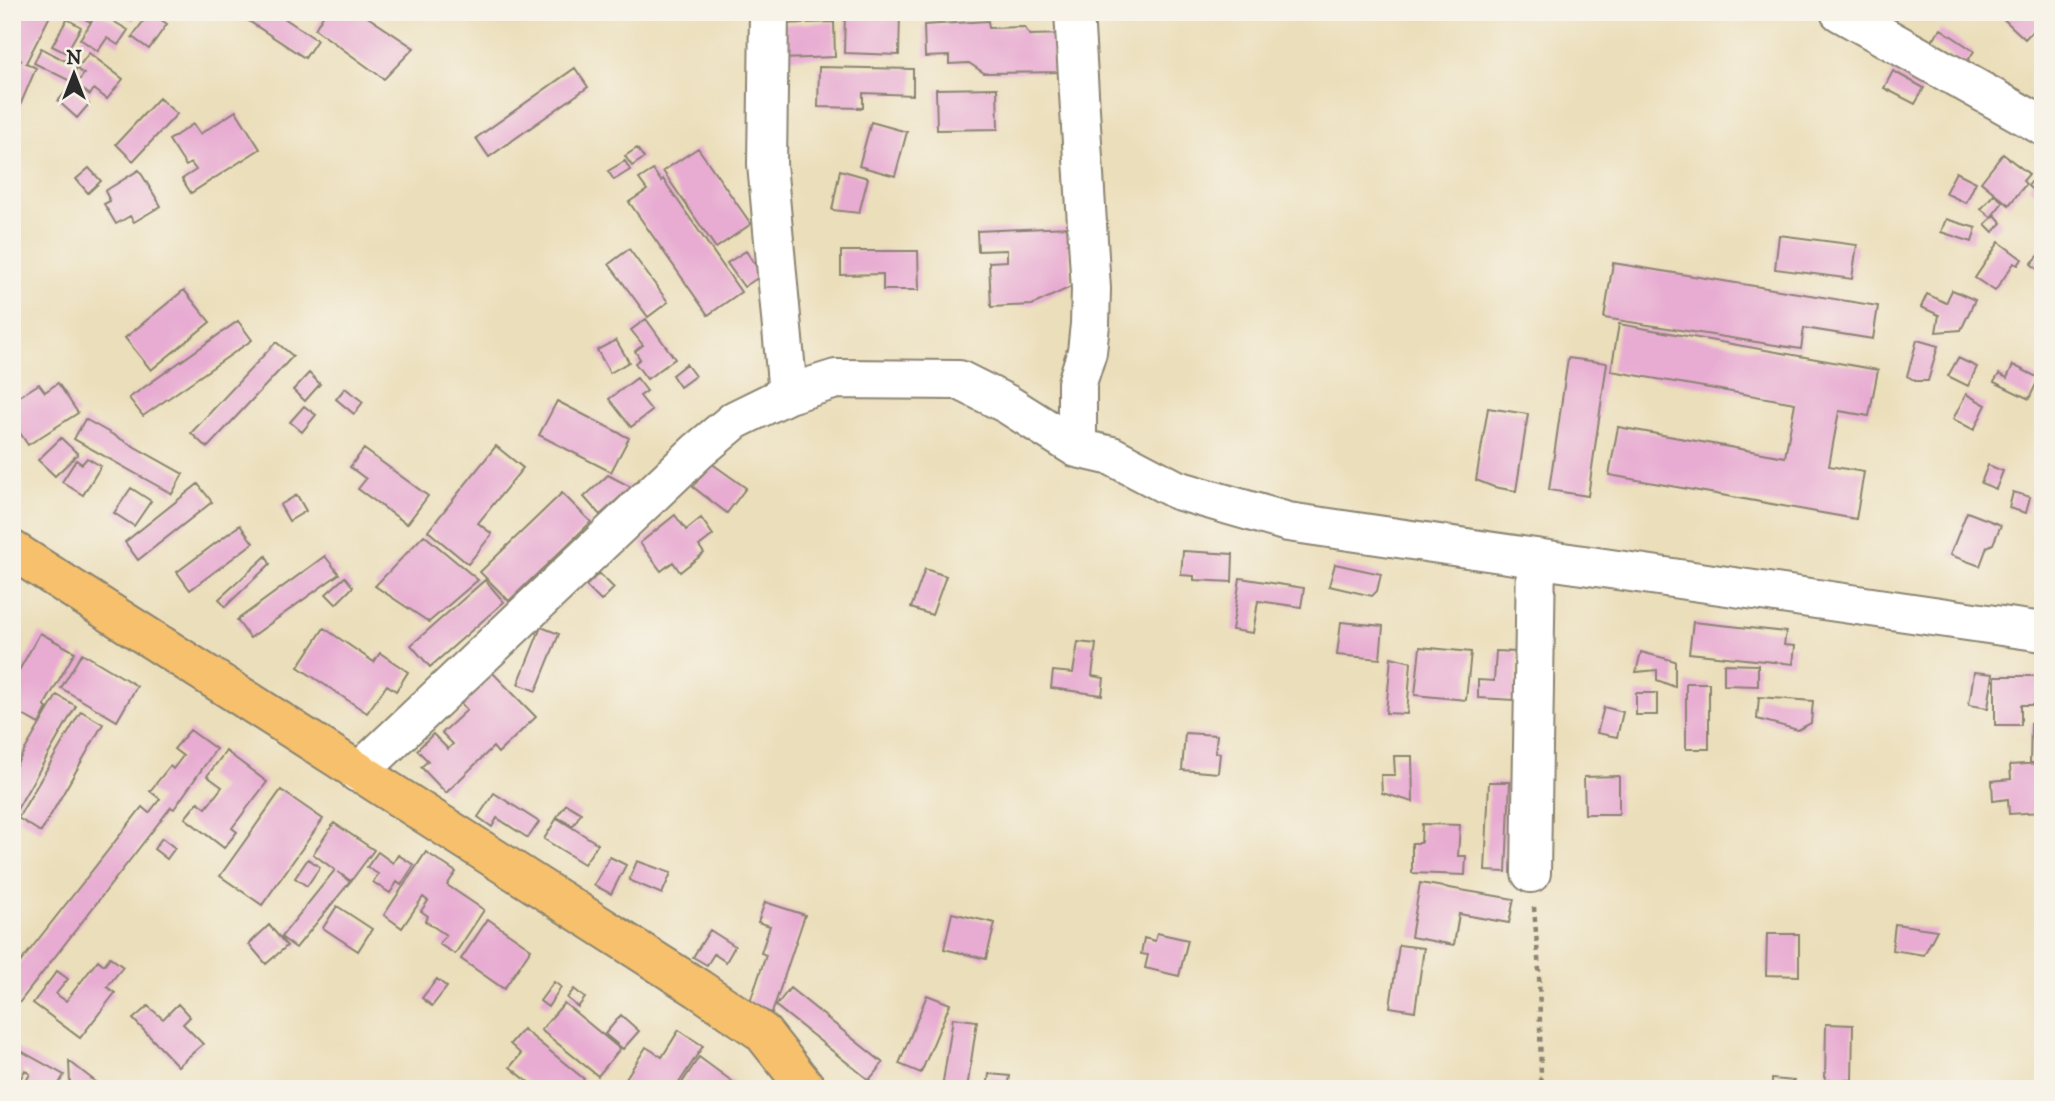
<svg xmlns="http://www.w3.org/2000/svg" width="2055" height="1101" font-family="'IM FELL DW Pica',serif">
  <rect width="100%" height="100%" fill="#f7f3e8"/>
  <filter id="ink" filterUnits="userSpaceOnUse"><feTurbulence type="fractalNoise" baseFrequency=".0143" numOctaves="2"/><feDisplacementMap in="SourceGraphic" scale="14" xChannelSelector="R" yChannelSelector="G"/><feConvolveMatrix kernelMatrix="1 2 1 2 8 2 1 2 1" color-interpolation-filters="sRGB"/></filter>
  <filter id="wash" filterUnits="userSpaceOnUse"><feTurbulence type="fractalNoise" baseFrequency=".00686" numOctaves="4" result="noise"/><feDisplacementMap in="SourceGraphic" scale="28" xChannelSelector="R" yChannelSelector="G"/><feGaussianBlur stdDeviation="1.57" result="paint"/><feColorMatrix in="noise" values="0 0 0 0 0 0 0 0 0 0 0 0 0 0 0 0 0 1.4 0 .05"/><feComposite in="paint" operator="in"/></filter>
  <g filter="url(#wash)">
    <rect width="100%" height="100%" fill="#ebdeba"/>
    <g id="blocks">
      <!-- building -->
      <path fill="#e8acd2" d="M12 12H52L26 63 36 68 16 115 12 113V58L22 61 12 56Z
        M80 12H97L90 22 78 15Z
        M98 12 128 30 118 45 107 38 98 51 80 39Z
        M119 12H138L132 21Z
        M150 12 167 24 149 49 132 37Z
        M235 12H275L317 40 305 58Z
        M325 12H360L414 48 384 79 315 29Z
        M845 12 900 13 899 55 844 53Z
        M1996 12H2029L2040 23 2025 39Z
        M67 19 81 27 66 53 52 46Z
        M988 21 989 28 1024 27 1030 35 1065 34V72L984 73 969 63 949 64V56L925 57 924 25Z
        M834 22 835 57 781 59 780 24Z
        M1941 29 1974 51 1965 65 1931 42Z
        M41 48 77 67 70 81 34 63Z
        M89 53 123 79 107 99 94 89 90 95 76 84 84 74 77 69Z
        M819 67 913 69V95L863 93V108L818 107Z
        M575 68 588 87 489 157 476 138Z
        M1893 71 1924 88 1915 104 1884 88Z
        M70 87 89 104 77 118 58 101Z
        M997 88 998 129 937 130 936 89Z
        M159 98 177 114 133 161 116 144Z
        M236 111 260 149 191 193 182 179 196 170 191 163 186 166 169 140 193 124 200 134Z
        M871 122 907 132 895 176 859 166Z
        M637 148 644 158 632 166 625 156Z
        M698 148 751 224 716 248 663 171Z
        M2003 154 2029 174 2023 181 2026 184 2009 205 1981 182Z
        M625 161 630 170 614 180 608 171Z
        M2043 167V196L2041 197 2028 186Z
        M89 168 101 181 88 193 76 179Z
        M139 170 161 206 134 222 130 216 116 224 104 204 110 201 105 191Z
        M653 170 661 181 663 179 741 292 708 315 629 202 647 190 639 179Z
        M840 170 868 178 859 213 832 210Z
        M1956 172 1976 182 1966 203 1945 193Z
        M1994 194 2003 202 1991 217 1981 209Z
        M1995 215 2002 223 1993 232 1985 224Z
        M1946 219 1976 228 1972 242 1941 232Z
        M1068 227 1071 287 1032 305 991 307 989 262 1007 261V250L978 251 977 231Z
        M1779 235 1857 245 1852 279 1775 269Z
        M1999 242 2022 259 2018 265 2014 263 1995 291 1975 278Z
        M629 249 668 302 648 317 609 264Z
        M746 251 762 275 744 287 727 263Z
        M841 251H918L919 290H883V274L841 275Z
        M2043 251V274L2031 264Z
        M1613 263 1878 306 1873 339 1804 328 1801 349 1604 318Z
        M184 290 210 322 151 370 125 338Z
        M1952 290 1975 300 1961 330 1936 332 1939 315 1921 307 1927 294 1946 303Z
        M646 319 675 359 647 379 635 363 640 359 635 351 643 345 631 330Z
        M238 321 252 340 143 416 129 398Z
        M1619 324 1878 370 1869 416 1839 411 1829 466 1864 472 1856 519 1609 475 1618 427 1785 457 1795 403 1611 371Z
        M616 340 629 362 610 373 597 350Z
        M1917 340 1938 346 1928 381H1916L1907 376Z
        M276 342 293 356 207 448 191 433Z
        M1568 358 1607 363 1588 496 1549 490Z
        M1958 358 1977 367 1968 386 1948 376Z
        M686 364 695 376 680 387 672 375Z
        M2013 365 2039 378 2029 399 1994 382 1999 374 2007 378Z
        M309 373 320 384 305 401 293 390Z
        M637 378 647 391 640 396 652 411 631 427 609 399Z
        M58 383 78 413 28 445 12 421V401L39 384 45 392Z
        M345 388 363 402 354 414 336 399Z
        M1966 394 1986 405 1974 430 1953 419Z
        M557 401 629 438 611 472 539 435Z
        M304 406 316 415 302 432 290 422Z
        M1488 408 1528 414 1516 491 1494 487 1476 480Z
        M85 419 183 474 172 494 74 439Z
        M61 438 78 454 55 476 38 460Z
        M496 446 523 468 478 523 492 534 468 564 428 531Z
        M364 449 428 496 407 524 358 489 366 479 350 467Z
        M87 458 101 466 83 495 62 482 76 460 82 464Z
        M711 463 746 488 727 513 693 487Z
        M1988 465 2003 471 1996 489 1981 483Z
        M608 475 631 487 600 515 584 497Z
        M198 484 212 502 138 560 125 542Z
        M131 488 151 501 134 526 114 513Z
        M2013 492 2030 497 2026 513 2009 508Z
        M562 493 591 522 509 601 480 572Z
        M297 495 306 511 289 521 280 505Z
        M1967 512 2001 525 1993 544 1987 547 1980 566 1950 555Z
        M675 515 686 530 701 518 713 535 699 546 704 553 680 572 673 562 661 571 640 543Z
        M240 525 253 543 190 590 177 572Z
        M424 535 478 580 429 622 375 586Z
        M1183 551 1233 554 1232 582 1194 580V576L1181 575Z
        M266 556 270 564 225 607 219 599Z
        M325 556 339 574 250 638 237 620Z
        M1335 564 1381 574 1377 591 1372 596 1329 586Z
        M925 569 946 576 932 615 911 608Z
        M599 573 614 588 601 601 586 586Z
        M345 577 353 587 336 604 326 594Z
        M1240 578 1304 588 1301 607 1258 601 1253 633 1232 630Z
        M485 580 504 602 430 667 411 645Z
        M1341 622 1383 626 1380 659 1337 655Z
        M1693 622 1786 632 1784 645 1795 646 1793 664 1689 653Z
        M541 627 559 634 536 691 518 684Z
        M324 628 374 662 380 653 408 672 396 691 387 685 367 713 298 667Z
        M40 633 75 652 44 706 47 708 39 724 12 709V683Z
        M1078 642 1096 644 1092 676 1104 678 1102 695 1051 688 1053 671 1073 673Z
        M1420 647 1471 652 1466 700 1415 695Z
        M1496 651 1517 652 1515 700 1478 698V680L1494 681Z
        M1641 652 1675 661V687L1657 680V670L1636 672Z
        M82 653 137 686 117 721 61 688Z
        M1391 657 1411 662 1407 714 1386 713Z
        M1724 664 1758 665V686L1724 685Z
        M490 670 536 717 498 753 493 747 446 793 421 767 428 761 417 750 433 734 448 749 453 744 442 733 467 710 458 700Z
        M1974 672 1993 674 1988 708 1969 705Z
        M1995 676H2043V705H2021V725H1995Z
        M1686 683H1709V749H1686Z
        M1636 693H1657V715H1636Z
        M57 695 76 706 12 818V772Z
        M1759 697 1813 701 1811 723 1798 730 1757 719Z
        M1604 707 1623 712 1617 737 1597 733Z
        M81 711 103 724 41 832 18 818Z
        M2031 723H2043V763H2030Z
        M190 730 216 749 174 809 171 807 12 1012V973L142 807 149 813 160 799 150 791 170 766 173 769 183 756 174 749Z
        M1185 733 1217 735 1215 753H1220L1218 773 1182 770Z
        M226 751 267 782 232 828 237 832 224 848 185 818 198 802 206 808 222 787 207 776Z
        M1394 756H1412L1413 802 1382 793 1381 775H1395Z
        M2043 763V812L2009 814 2008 799 1993 801 1992 781 2011 779 2010 765Z
        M1619 776V814H1585L1584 777Z
        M1489 782H1510L1506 872 1485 871Z
        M281 790 323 819 262 905 220 876Z
        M494 793 539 822 528 838 497 818 492 827 478 817Z
        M566 804 581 813 573 826 557 817Z
        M557 818 598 844 584 864 544 839Z
        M334 823 374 850 351 881 338 872 350 882 296 948 281 937 335 870 313 854Z
        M1422 824 1460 825 1458 856H1466L1465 875 1412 873V843H1421Z
        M162 838 175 848 167 859 154 849Z
        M378 852 393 863 398 855 414 865 401 885 397 882 390 893 373 882 378 874 367 867Z
        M426 852 456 872 447 885 484 910 455 954 439 944 446 935 425 921 428 916 421 911 428 901 423 897 402 928 384 915Z
        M610 857 626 865 611 894 594 885Z
        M308 859 320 867 307 886 295 878Z
        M637 861 671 873 662 894 629 880Z
        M1420 883 1514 899 1509 923 1459 914 1454 945 1411 937Z
        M765 902 805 915 772 1013 749 1005 766 955 761 953 770 926 758 922Z
        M337 906 372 929 358 951 323 928Z
        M952 913 995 923 986 959 944 949Z
        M488 919 531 949 504 989 461 959Z
        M1895 924 1937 930 1924 955 1892 950Z
        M269 925 287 946 266 964 249 944Z
        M710 930 735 946 726 962 714 954 707 965 693 957Z
        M1157 933 1188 940 1179 976 1145 968 1148 955 1141 954 1144 938 1155 941Z
        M1767 934H1799V976L1766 975Z
        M1399 945 1424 948 1415 1011 1390 1007Z
        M110 957 123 967 107 987 115 993 80 1038 33 1003 57 971 68 979 56 994 66 1001 98 960 104 965Z
        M437 979 447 987 432 1006 422 998Z
        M554 982 561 987 548 1007 540 1001Z
        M790 988 883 1063 869 1080 776 1006Z
        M574 989 585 998 578 1007 567 998Z
        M927 995 950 1004 921 1073 899 1064Z
        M564 1003 620 1049 598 1076 541 1030Z
        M178 1004 190 1017 183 1024 203 1044 178 1066 133 1019 148 1006 163 1019Z
        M621 1015 639 1031 623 1049 605 1034Z
        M953 1018 977 1021 967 1089 942 1088Z
        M1826 1024 1853 1025 1852 1080H1825Z
        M523 1029 584 1079 576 1089H537L510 1067 521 1054 510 1044Z
        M679 1030 703 1046 675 1089H619L646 1047 662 1057Z
        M12 1046 64 1075 56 1089H22L30 1074 25 1070 15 1089H12Z
        M699 1057 733 1082 747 1089H678Z
        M69 1061 105 1089H73L70 1084Z
        M989 1074 1010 1076 1008 1089H987Z
        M1772 1079 1794 1081 1793 1089H1772Z"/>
    </g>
  </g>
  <g filter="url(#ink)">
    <use href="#blocks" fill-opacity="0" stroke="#8b8472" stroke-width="2"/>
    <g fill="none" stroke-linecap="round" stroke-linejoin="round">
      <defs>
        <path id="minor" d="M769 12 767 164 788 394
          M1074 12 1091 289 1090 324 1087 352 1077 383V448
          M1840 12 2043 126
          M358 773 698 451 735 420 788 394 836 379 959 380 1007 404 1077 448 1112 456 1177 490 1288 522 2043 632
          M1531 873 1536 558"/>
        <path id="major" d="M12 550 699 989 762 1032 807 1089"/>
      </defs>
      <!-- minor casing -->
      <use href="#minor" stroke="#8b8472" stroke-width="42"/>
      <!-- major casing -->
      <use href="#major" stroke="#8b8472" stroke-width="42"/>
      <!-- path -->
      <path stroke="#8b8472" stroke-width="4.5" stroke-dasharray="5 5" stroke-linecap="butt" d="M1534 907 1539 971 1541 1079 1549 1089"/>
      <!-- minor -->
      <use href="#minor" stroke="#fff" stroke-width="38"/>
      <!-- major -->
      <use href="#major" stroke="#f7c06c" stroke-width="38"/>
    </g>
  </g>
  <!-- margin -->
  <rect width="2055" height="1101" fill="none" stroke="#f7f3e8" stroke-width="42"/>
  <!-- north arrow -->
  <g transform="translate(74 74)" stroke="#f7f3e8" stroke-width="5" paint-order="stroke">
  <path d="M0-5L12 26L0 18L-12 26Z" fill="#2b2b2b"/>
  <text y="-10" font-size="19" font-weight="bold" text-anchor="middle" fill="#2b2b2b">N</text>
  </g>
</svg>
